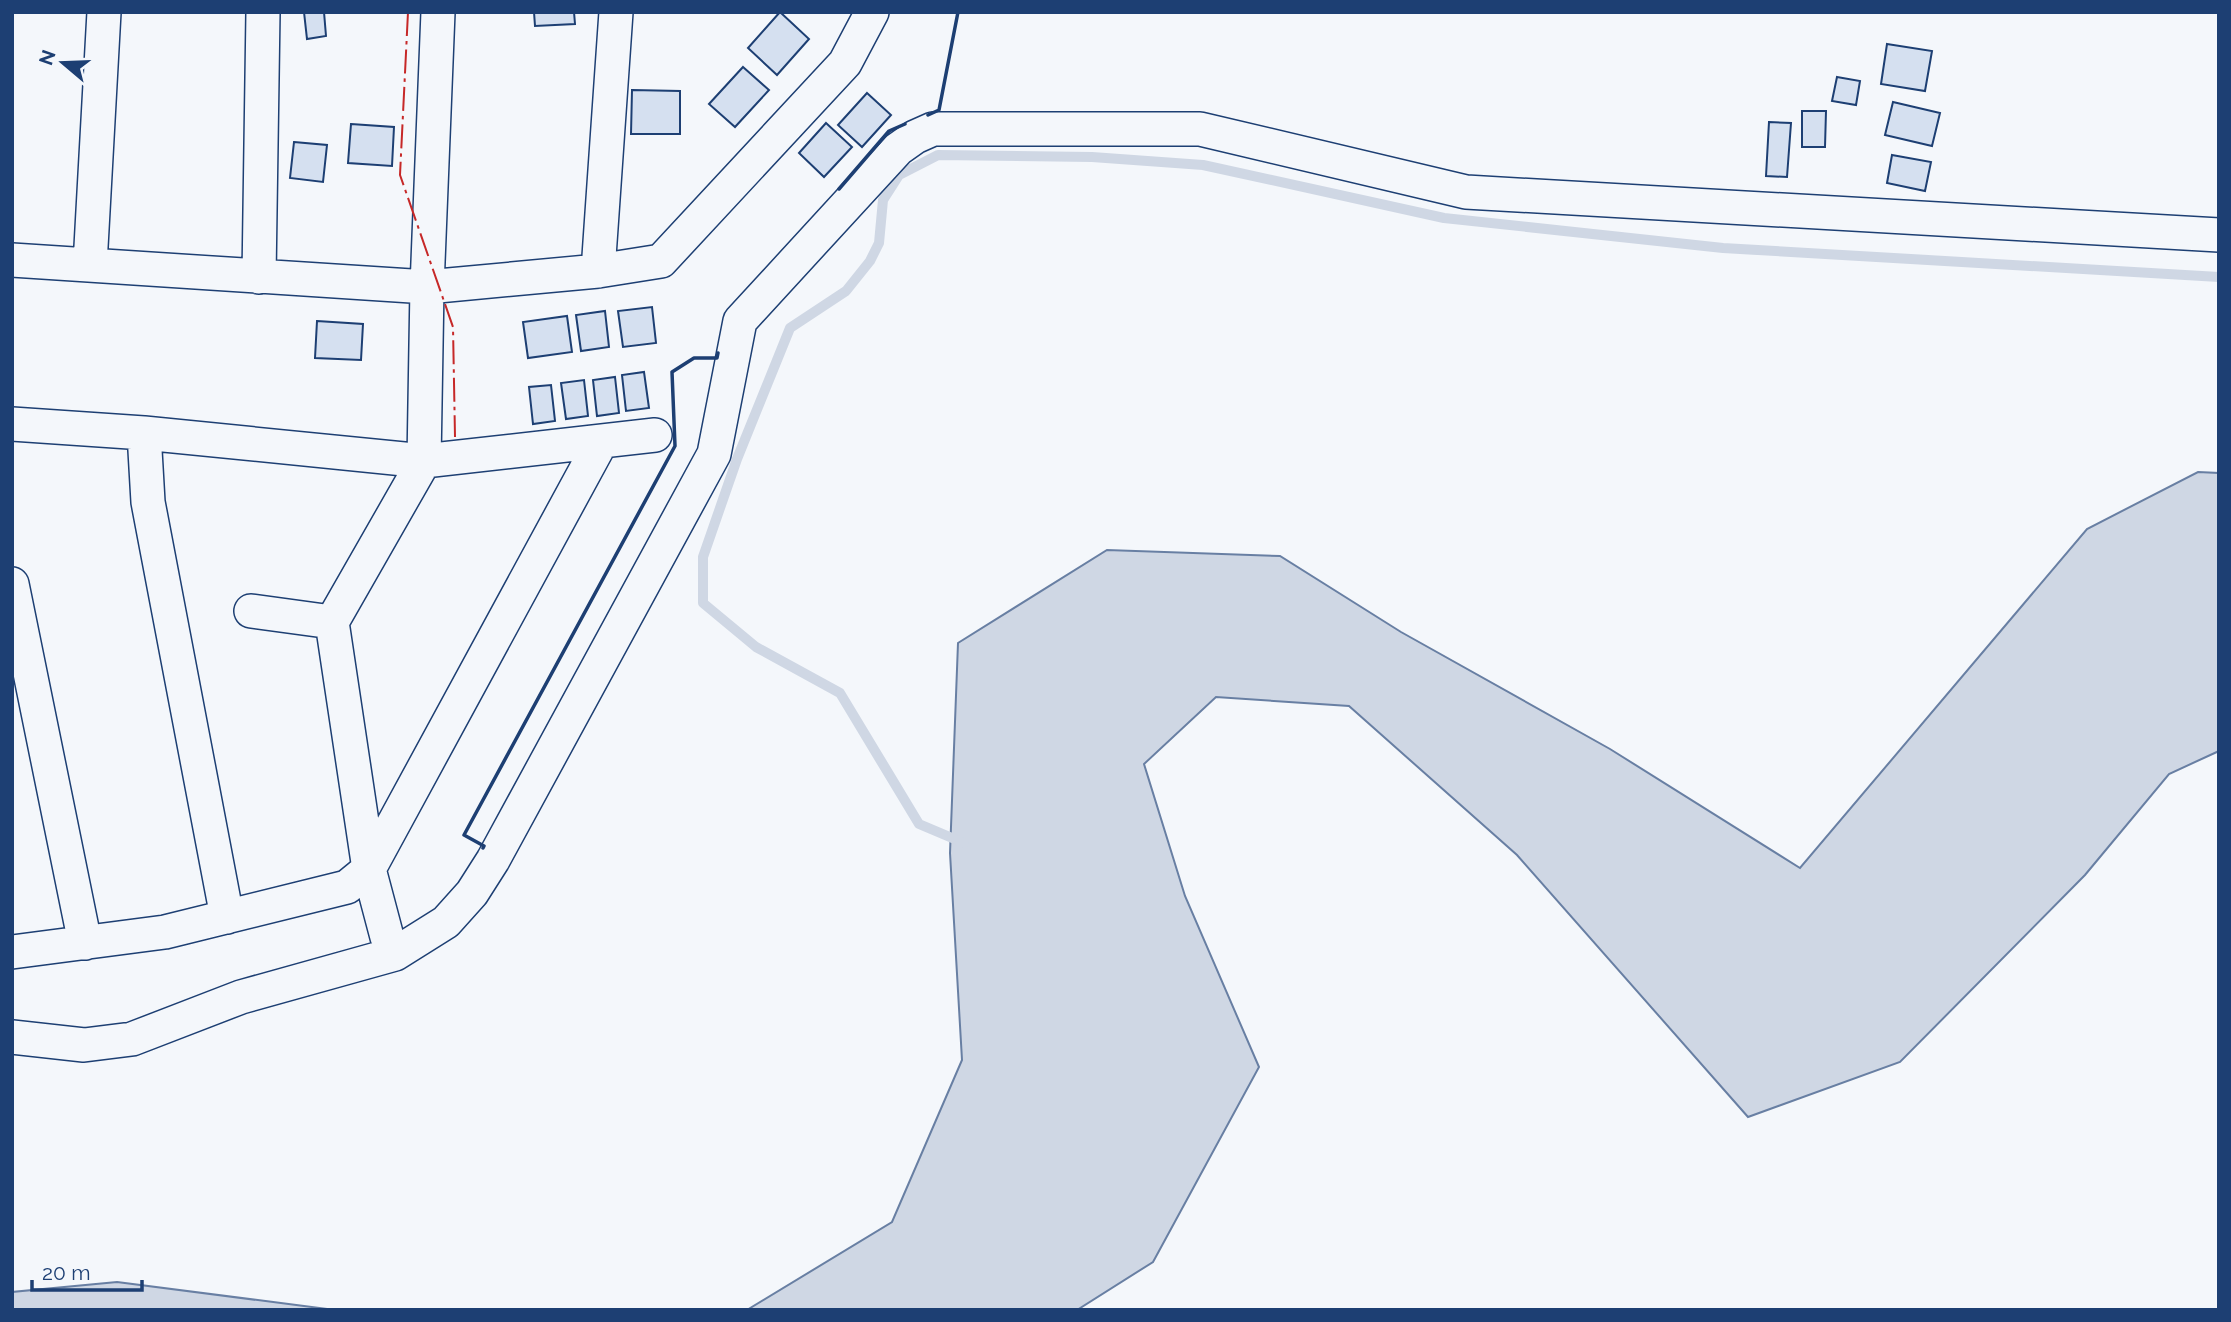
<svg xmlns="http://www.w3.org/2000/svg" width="2231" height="1322" font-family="Raleway,sans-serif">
  <rect width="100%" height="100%" fill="#f4f7fb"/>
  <!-- water -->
  <path fill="#cfd7e4" stroke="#687fa3" stroke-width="2" d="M2198 472 2219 473V751L2169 774 2085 875 1900 1062 1748 1117 1517 855 1349 706 1216 697 1144 764 1185 896 1259 1067 1153 1262 1077 1310H747L892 1222 962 1060 950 853 958 643 1107 550 1280 556 1401 632 1610 749 1800 868 2087 529Z
    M117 1282 327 1309 329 1310H12V1292Z"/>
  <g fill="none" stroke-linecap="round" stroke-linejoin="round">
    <!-- stream -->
    <path stroke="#cfd7e4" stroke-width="10" d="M964 843 919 824 840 693 756 647 703 603V557L737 459 790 328 846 291 870 261 879 243 883 200 899 175 938 155 1092 157 1203 165 1444 218 1723 248 2219 277"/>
  </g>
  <!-- building -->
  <path fill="#d5e0f0" stroke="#1d3f73" stroke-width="2" d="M304 12H324L326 36 307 39Z
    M534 12H574L575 24 535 26Z
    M780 12 809 39 777 75 748 48Z
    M1887 44 1932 51 1925 91 1881 84Z
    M743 67 769 90 735 127 709 104Z
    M1837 77 1860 81 1856 105 1832 101Z
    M632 90 680 91V134H631Z
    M867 93 891 115 862 147 838 125Z
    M1893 102 1940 113 1932 146 1885 135Z
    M1802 111H1826L1825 147H1802Z
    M1769 122 1791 123 1787 177 1766 176Z
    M826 123 852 147 824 177 799 153Z
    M351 124 394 127 392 166 348 163Z
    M294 142 327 145 323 182 290 178Z
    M1892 155 1931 162 1925 191 1887 183Z
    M652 307 656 343 623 347 618 311Z
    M605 311 609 347 581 351 576 315Z
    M567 316 572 352 528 358 523 322Z
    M317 321 363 324 361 360 315 358Z
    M644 372 649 408 626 411 622 375Z
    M615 377 619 413 597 416 593 380Z
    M584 380 588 416 566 419 561 383Z
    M551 385 555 421 533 424 529 387Z"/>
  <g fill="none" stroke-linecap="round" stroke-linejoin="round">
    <defs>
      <path id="street" d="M12 260 427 287 598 271 661 261 845 63 872 12
        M90 265 104 12
        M598 271 616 12
        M259 277 263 12
        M12 424 144 433 424 461 655 435
        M144 433 148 502 227 917
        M12 584 85 943
        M251 611 332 622
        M387 937 369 869 332 622 424 461 427 287 438 12
        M12 952 165 932 347 887 369 869 601 442
        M12 1037 84 1045 132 1039 241 997 395 954 446 922 472 893 493 860 714 454 740 321 898 149 915 137 933 129H1200L1466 192 2219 235"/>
    </defs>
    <!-- street casing -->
    <use href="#street" stroke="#1d3f73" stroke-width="36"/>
    <!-- street -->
    <use href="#street" stroke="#f4f7fb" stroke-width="33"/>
    <!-- wall -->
    <path stroke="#1d3f73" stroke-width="3.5" d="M928 115 939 110 958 12
      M839 189 889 131 905 124
      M483 848 484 846 464 835 675 446 672 372 694 358H717L718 353"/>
    <!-- power -->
    <path stroke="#c62828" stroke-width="2" stroke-dasharray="24 5 3.5 5" stroke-linecap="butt" d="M408 12 400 175 453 327 455 437"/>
  </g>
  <!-- border -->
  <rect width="2231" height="1322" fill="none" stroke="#1d3f73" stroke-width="28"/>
  <!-- north arrow -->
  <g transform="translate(63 63) rotate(289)" stroke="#f4f7fb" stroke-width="5" paint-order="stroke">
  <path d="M0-5L12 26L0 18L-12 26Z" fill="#1d3f73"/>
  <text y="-10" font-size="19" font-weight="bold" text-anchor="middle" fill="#1d3f73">N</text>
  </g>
  <!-- scale -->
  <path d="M32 1280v10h110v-10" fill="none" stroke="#1d3f73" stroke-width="3.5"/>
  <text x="42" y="1280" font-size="21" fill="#1d3f73" stroke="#f4f7fb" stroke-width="5" paint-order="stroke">20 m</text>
</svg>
